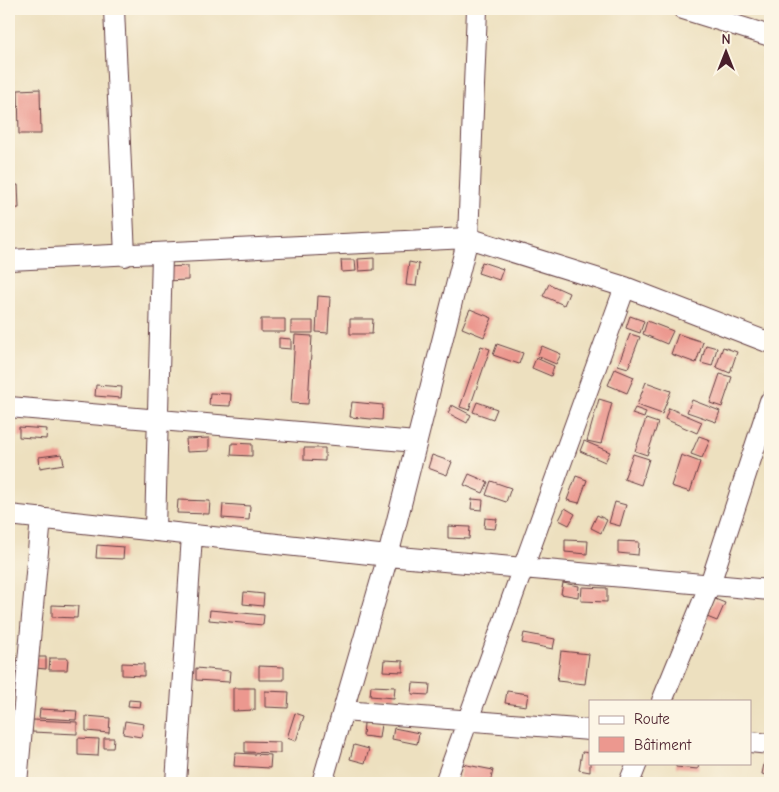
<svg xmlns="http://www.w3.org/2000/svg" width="779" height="792" font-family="'Comic Neue',sans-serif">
  <rect width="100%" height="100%" fill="#fcf5e5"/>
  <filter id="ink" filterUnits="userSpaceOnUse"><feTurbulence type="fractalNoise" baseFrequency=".02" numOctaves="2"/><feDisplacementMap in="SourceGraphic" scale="10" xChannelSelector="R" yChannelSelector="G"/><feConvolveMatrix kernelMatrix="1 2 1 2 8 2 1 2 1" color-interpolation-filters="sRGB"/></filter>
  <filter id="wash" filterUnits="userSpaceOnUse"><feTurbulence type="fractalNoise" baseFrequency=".0096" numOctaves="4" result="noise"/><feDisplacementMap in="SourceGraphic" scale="20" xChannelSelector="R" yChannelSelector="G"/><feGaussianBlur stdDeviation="1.12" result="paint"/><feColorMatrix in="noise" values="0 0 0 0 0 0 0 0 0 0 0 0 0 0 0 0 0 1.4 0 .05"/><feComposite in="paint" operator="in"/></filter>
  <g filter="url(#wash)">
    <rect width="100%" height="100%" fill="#ede0bf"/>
    <g id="blocks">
      <!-- building -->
      <path fill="#ec988f" d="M40 89 41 134H19L18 90Z
        M9 185H18L19 208 9 209Z
        M374 258V270L359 271 358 259Z
        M341 260H355L356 271 342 272Z
        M409 262 419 264 416 286 406 285Z
        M482 262 503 269 499 280 478 273Z
        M188 266V280L165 281V267Z
        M549 284 569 293 564 305 543 296Z
        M318 296 330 297 328 333 316 332Z
        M470 309 492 318 484 337 462 328Z
        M630 316 644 321 640 333 626 328Z
        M261 319H285V332H261Z
        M350 319H373L372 334H350Z
        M291 321H313V333H291Z
        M647 321 673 331 667 344 643 334Z
        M630 334 640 337 628 368 618 365Z
        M678 334 703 342 696 363 671 354Z
        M295 335 312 336 308 404 291 403Z
        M279 338 291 339V349L279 348Z
        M497 344 523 353 519 364 493 355Z
        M706 345 717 348 712 366 701 363Z
        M481 346 490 349 469 410 460 407Z
        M542 346 561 354 556 364 537 356Z
        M723 347 737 352 730 373 716 367Z
        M536 358 554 366 551 376 532 368Z
        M615 369 634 377 627 393 608 385Z
        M720 374 732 377 722 407 710 403Z
        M646 382 671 391 662 414 637 405Z
        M96 385 122 387 121 398 95 396Z
        M210 393 231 394 230 406 209 405Z
        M599 399 612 403 601 444 587 441Z
        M692 400 720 411 716 422 687 412Z
        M352 402 383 405 382 420 350 417Z
        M477 402 497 409 493 419 473 412Z
        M452 405 471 415 467 423 448 413Z
        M635 408 646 412 644 418 632 414Z
        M669 408 702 422 697 433 665 419Z
        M646 419 658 423 647 455 635 451Z
        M19 427 47 429 46 439 19 437Z
        M699 436 710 440 702 458 691 454Z
        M209 438V451L187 452 186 439Z
        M584 441 610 452 605 462 580 451Z
        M232 443 252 444V456L231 455Z
        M304 448H325V461L304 460Z
        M62 454 64 464 40 468 39 457Z
        M633 454 649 459 641 485 624 479Z
        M432 455 452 462 447 475 428 468Z
        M681 455 700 462 690 492 671 486Z
        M469 474 488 482 483 493 464 485Z
        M576 476 587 480 579 503 567 500Z
        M491 481 511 488 506 502 486 495Z
        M472 499 483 500 482 510 471 509Z
        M178 500 210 501 209 514 177 513Z
        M615 502 626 505 620 526 609 523Z
        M223 504 250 506 249 520 222 518Z
        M565 508 575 514 569 525 559 520Z
        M597 515 607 520 601 533 591 528Z
        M485 518 497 519 495 529 484 528Z
        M448 526 470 527 469 539 448 538Z
        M565 540 588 541 587 554 565 552Z
        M618 541 639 542 638 555 618 553Z
        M97 545 124 547 123 559 96 558Z
        M563 583 579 586 578 597 561 594Z
        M582 587 607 588V602L581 601Z
        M244 592 264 594 263 606 243 604Z
        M715 599 725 603 717 621 707 617Z
        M52 605 78 606 77 618 52 617Z
        M210 610 264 615 263 625 209 620Z
        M524 633 555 639 553 649 522 643Z
        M561 651 589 654 585 684 557 681Z
        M35 657H46V669L35 668Z
        M50 658H68L67 670H49Z
        M384 660 403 661V672L383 671Z
        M122 663 144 664V676L122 675Z
        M259 666 284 667V680H259Z
        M196 668 230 671 229 682 196 680Z
        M413 683 430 684 429 695 412 694Z
        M371 686 395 687 394 698 370 696Z
        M233 688H255V710L233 711Z
        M265 691 289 692 288 708 265 707Z
        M507 691 528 694 526 706 505 703Z
        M129 700 141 701 140 707 128 706Z
        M40 709 77 711 76 720 39 718Z
        M295 713 304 716 296 741 287 738Z
        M86 716 110 718 109 733 86 731Z
        M33 720 77 722V734L32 732Z
        M125 721 144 724 141 737 123 734Z
        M364 723 381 724 379 738 363 736Z
        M394 728 419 733 417 744 392 739Z
        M78 738 99 739 98 756 78 755Z
        M104 738H114L113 748H104Z
        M245 741 280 742V753L245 752Z
        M354 745 369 749 365 763 350 759Z
        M582 752 590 753V772L579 770Z
        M235 753 271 755 270 768 234 766Z
        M676 763H699L698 769 676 767Z
        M462 764 493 770 490 783 459 778Z
        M764 764 770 765V776L762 774Z"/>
    </g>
  </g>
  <g filter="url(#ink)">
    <use href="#blocks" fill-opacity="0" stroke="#623c41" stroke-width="1"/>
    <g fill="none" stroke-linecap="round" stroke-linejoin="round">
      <defs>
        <path id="minor" d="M114 9 125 256
          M683 9 770 36
          M9 260 468 238 625 287 770 343
          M9 407 416 442
          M9 515 388 556 770 590
          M155 531 162 254
          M662 701 710 584 770 401
          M343 711 590 730
          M750 742 770 744
          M17 783 41 518
          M176 783 192 535
          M322 783 388 556 468 238 477 9
          M445 783 625 287
          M629 783 637 763"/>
      </defs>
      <!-- minor casing -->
      <use href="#minor" stroke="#623c41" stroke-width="22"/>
      <!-- minor -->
      <use href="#minor" stroke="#fff" stroke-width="20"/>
    </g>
  </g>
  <!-- margin -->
  <rect width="779" height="792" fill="none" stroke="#fcf5e5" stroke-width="30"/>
  <!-- legend -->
  <rect x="589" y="700" width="162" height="65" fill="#fcf5e5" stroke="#b59f9b"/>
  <rect x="599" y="716" width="25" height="8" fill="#ffffff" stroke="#b59f9b"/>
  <text x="634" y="724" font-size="15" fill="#4a1f2b">Route</text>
  <rect x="599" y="737" width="25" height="15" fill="#ec988f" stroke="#b59f9b"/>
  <text x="634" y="750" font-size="15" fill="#4a1f2b">Bâtiment</text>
  <!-- north arrow -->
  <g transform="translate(726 52)" stroke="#fcf5e5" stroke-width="4" paint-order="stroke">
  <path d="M0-4L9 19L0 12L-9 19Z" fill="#4a1f2b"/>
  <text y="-8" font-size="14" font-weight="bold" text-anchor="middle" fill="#4a1f2b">N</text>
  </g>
</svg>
